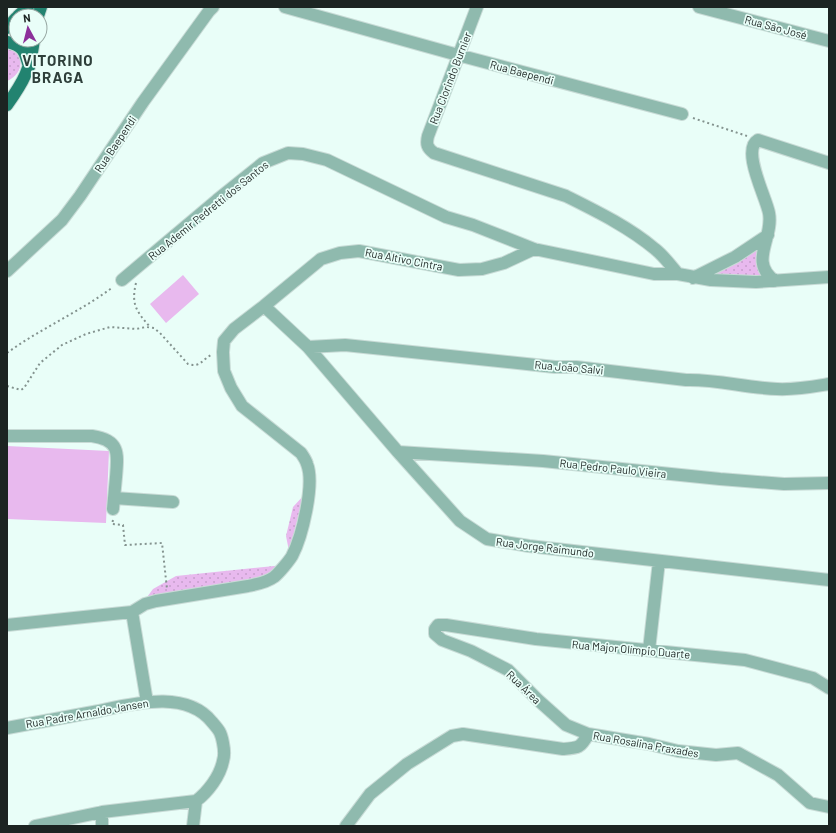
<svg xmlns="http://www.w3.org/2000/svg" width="836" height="833" font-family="Barlow,sans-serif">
  <defs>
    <pattern id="park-dots" width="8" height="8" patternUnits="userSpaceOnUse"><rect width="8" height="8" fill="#e8b9ee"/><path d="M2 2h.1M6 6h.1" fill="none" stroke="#c69fcc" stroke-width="1.8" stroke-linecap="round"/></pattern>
  </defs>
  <rect width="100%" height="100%" fill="#e9fef8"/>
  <!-- grass -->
  <path fill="#e8b9ee" d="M183 275 199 294 166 323 150 304Z
    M7 446 109 451 106 523 7 519Z"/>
  <!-- park -->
  <path fill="url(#park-dots)" d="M7 46C25 54 25 73 7 81Z
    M758 246 764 279 707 274Z
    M304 495 289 551 286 536 293 507Z
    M284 565 274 577 139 608 153 589 176 576Z"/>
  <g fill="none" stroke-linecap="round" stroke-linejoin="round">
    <defs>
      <path id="minor" d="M285 7 458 55 682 114
        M477 7 428 136C426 144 427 148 434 153L566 196C596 211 629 227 655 249 664 256 671 266 678 274
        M699 7 829 41
        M7 271 62 220 80 196 143 102 209 11 213 7
        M693 278 735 257 768 235
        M122 280 217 200 263 163 288 153 303 154 327 160 446 217 473 225 534 249 654 274H678L711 280 756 282 829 277
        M775 281C748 262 774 238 769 213 766 197 741 150 758 140L829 163
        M264 306 308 347 398 452 460 521 487 539 529 546 829 580
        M308 347 345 345 555 367H576L686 380C717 379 746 388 777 389 795 390 811 387 829 384
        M7 436H92C120 440 118 453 116 477 115 487 114 498 113 509
        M398 452 543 461 720 479 784 484 829 483
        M114 498 173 502
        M132 612 147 702
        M7 625 132 612 145 604 156 601 248 586C257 584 266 583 274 577 279 573 289 561 292 556 302 537 315 484 307 464 306 460 303 456 301 453L242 406 231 388 224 371 223 352 224 341 234 329 264 306 321 259 340 253 359 251 459 270 482 269 504 263 534 249
        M649 650 659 561
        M829 688 813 678 745 660 536 639 446 625H438L435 629V634L442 640 471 651 508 670 538 700 566 725 588 734 649 744 678 751 716 755 738 753 778 775 810 803 829 807
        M7 728C34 723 61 718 88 713 126 706 184 687 212 722 219 730 221 732 223 743 224 748 225 755 223 761 220 776 208 792 196 801L193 826
        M35 826 102 812 196 801
        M102 826V812
        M346 826 370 794 407 764 452 736 463 734 563 749C578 748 581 748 588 734"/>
      <path id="major" d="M18 16 28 7
        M38 16 41 7
        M7 28 16 18
        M7 42C23 45 25 52 29 67
        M7 105C24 81 30 70 34 40"/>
    </defs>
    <!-- minor casing -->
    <use href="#minor" stroke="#c8dbd6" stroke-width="14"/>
    <!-- major casing -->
    <use href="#major" stroke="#c8dbd6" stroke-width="14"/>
    <!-- path -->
    <path stroke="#84938f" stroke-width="2" stroke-dasharray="2 3" stroke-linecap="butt" d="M693 118 747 136
      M136 283C131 304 136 311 150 327
      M7 353C41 328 80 312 113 287
      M7 386 21 390 24 388 40 363 62 345 86 334 110 327 136 329 146 327 154 328 160 333 188 364C201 368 202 359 213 354
      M113 520 112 524 123 525 125 545 162 543 167 589"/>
    <!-- minor -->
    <use href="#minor" stroke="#8fbaae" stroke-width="12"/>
    <!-- major -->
    <use href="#major" stroke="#228370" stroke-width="12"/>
  </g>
  <g text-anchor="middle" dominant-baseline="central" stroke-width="3.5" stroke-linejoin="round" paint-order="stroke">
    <!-- street labels -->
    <g font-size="11" fill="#1c2422" stroke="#e9fef8">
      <text transform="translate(776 27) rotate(15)">Rua São José</text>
      <text transform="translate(522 72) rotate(15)">Rua Baependi</text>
      <text transform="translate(450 78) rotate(-69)">Rua Clorindo Burnier</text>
      <text transform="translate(115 144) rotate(-56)">Rua Baependi</text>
      <text transform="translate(208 210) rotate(-39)">Rua Ademir Pedretti dos Santos</text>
      <text transform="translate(404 259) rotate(11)">Rua Altivo Cintra</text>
      <text transform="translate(569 367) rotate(5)">Rua João Salvi</text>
      <text transform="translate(613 468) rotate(6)">Rua Pedro Paulo Vieira</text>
      <text transform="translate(545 547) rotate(7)">Rua Jorge Raimundo</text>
      <text transform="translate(631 649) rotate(5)">Rua Major Olímpio Duarte</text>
      <text transform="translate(524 687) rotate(44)">Rua Área</text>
      <text transform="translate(87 713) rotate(-10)">Rua Padre Arnaldo Jansen</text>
      <text transform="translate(646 744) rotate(10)">Rua Rosalina Praxades</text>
    </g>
    <!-- district labels -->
    <g font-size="15" font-weight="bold" letter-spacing="1" fill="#2e3f3a" stroke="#e9fef8">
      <text x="58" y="60">VITORINO<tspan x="58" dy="17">BRAGA</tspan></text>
    </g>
  </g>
  <!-- border -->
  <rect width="836" height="833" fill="none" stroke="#1c2422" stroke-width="16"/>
  <!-- north arrow -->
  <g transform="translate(28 28) rotate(353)"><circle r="19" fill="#e9fef8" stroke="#97a7a2"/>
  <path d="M0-3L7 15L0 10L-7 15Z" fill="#8c309a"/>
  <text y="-6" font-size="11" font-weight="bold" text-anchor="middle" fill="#1c2422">N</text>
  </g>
</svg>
